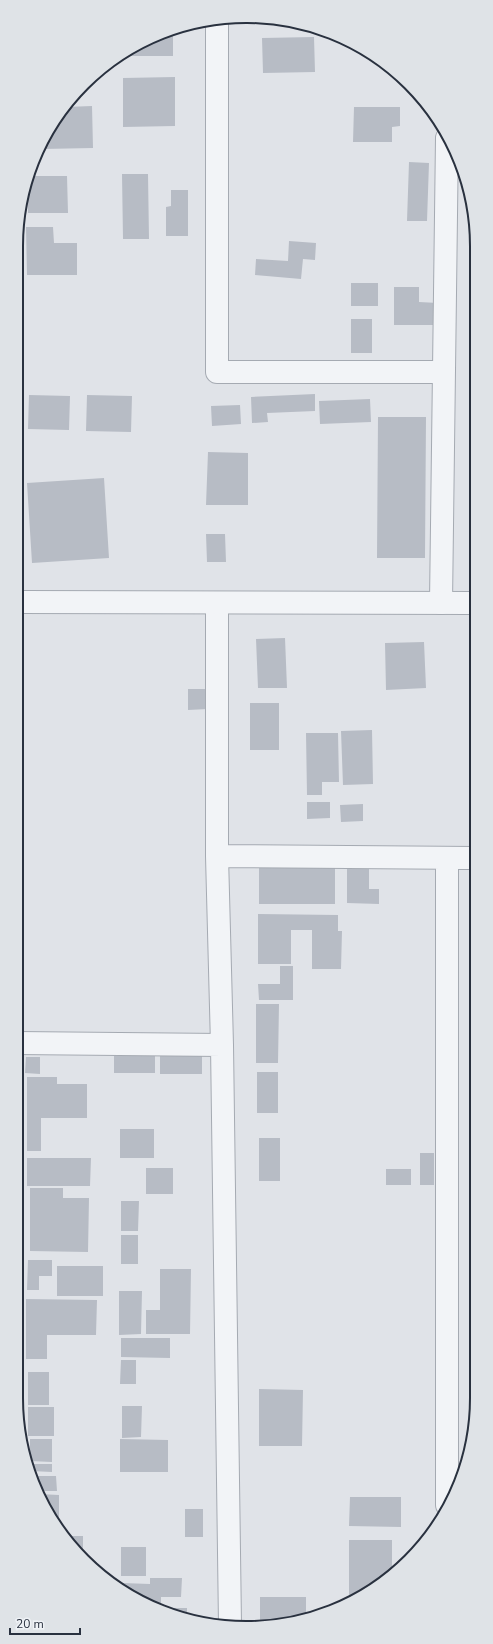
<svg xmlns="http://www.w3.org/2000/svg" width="493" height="1644" font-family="'Nunito Sans',sans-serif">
  <rect width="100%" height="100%" fill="#e0e3e8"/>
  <!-- building -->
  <path fill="#b7bcc5" d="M173 32V56H125V52Z
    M314 37 315 72 263 73 262 38Z
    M175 77V126L123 127V78Z
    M92 106 93 148 42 149 55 118 66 107Z
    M354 107H400V126L392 127V142H353Z
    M409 162 429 163 427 221H407Z
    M122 174H148L149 239H123Z
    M31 176H67L68 213H28V184Z
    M171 190H188V236H166V207L171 206Z
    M26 227H53L54 243H77V275H27Z
    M289 241 316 243 315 260 303 259 301 279 255 275 256 259 288 261Z
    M351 283H378V306H351Z
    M394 287H419V302L438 303 437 325H394Z
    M351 319H372V353H351Z
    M315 394V411L267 413 268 422 252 423 251 397Z
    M29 395 70 396 69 430 28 429Z
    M87 395 132 396 131 432 86 431Z
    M370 399 371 422 320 424 319 401Z
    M240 405 241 424 212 426 211 406Z
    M378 417H426L425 558H377Z
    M208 452 248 453V505H206Z
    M104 478 109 558 32 563 27 483Z
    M206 534H225L226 562H207Z
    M285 638 287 688H258L256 639Z
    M424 642 426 688 386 690 385 643Z
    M188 689H207L208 709 188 710Z
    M250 703H279V750H250Z
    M372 730 373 784 343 785 341 731Z
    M306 733H338L339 782H322V795H307Z
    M307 802H330V818L307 819Z
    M363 804V821L341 822 340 805Z
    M259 859H335V904H259Z
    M347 862H369V889H379V904L347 903Z
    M258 914 338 915V931H342L341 969H312V930H291V964H258Z
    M280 966H293V1000H259L258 984H280Z
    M256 1004H279L278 1063H256Z
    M160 1054H202V1074H160Z
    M114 1056H155V1073H114Z
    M26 1057H40V1074L25 1073Z
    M257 1072H278V1113H257Z
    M27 1077H57V1084H87V1118H41V1151H27Z
    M120 1129H154V1158H120Z
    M259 1138H280V1181H259Z
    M420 1153H434V1185H420Z
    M27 1158H91L90 1186H27Z
    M146 1168H173V1194H146Z
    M386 1169H411V1185H386Z
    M30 1188H63V1198H89L88 1252 30 1251Z
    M121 1201H139L138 1231H121Z
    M121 1235H138V1264H121Z
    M28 1260H52V1276H39V1290H27Z
    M57 1266H103V1296H57Z
    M17 1268H24V1291H17Z
    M160 1269H191L190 1334H146V1310H160Z
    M119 1291H142L141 1334 119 1335Z
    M26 1299 97 1300 96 1335H47V1359H26Z
    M121 1338H170V1358L121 1357Z
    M121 1360H136V1384H120Z
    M28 1372H49V1405H28Z
    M259 1389 303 1390 302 1446H259Z
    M122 1406H142L141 1437 122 1438Z
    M28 1407H54V1436H28Z
    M30 1439H52V1462L30 1461Z
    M120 1439 168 1440V1472H120Z
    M29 1464H52V1472L31 1471Z
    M32 1476H56L57 1491H37Z
    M39 1494 59 1495V1517H53Z
    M350 1497H401V1527L349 1526Z
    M185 1509H203V1537H185Z
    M65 1536H83V1552H77L73 1550Z
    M349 1540H392V1571L375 1589 356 1598H349Z
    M121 1547H146V1576H121Z
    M150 1578H182L181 1597H161V1608H187V1617L144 1604 122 1587V1583L150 1584Z
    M260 1597H306V1620L260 1623Z"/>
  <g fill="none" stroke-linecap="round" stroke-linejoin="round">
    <defs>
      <path id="minor" d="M217 20V372H444
        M217 603V856L222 1045 230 1625
        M441 603 447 138
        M217 856 474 858
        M447 858V1505
        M17 1043 222 1045"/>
      <path id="tertiary" d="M19 602 474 603"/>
    </defs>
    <!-- minor casing -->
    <use href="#minor" stroke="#a5aab2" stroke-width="24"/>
    <!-- tertiary casing -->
    <use href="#tertiary" stroke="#a5aab2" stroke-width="24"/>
    <!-- minor -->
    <use href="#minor" stroke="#f2f4f7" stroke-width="22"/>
    <!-- tertiary -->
    <use href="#tertiary" stroke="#f2f4f7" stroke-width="22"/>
  </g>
  <!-- crop -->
  <path d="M0 0H493V1644H0ZM246 23H247A223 223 0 0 1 470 246V1398A223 223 0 0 1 247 1621H246A223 223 0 0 1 23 1398V246A223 223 0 0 1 246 23Z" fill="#dfe3e7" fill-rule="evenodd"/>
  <path fill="none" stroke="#29313f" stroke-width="2" d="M246 23H247A223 223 0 0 1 470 246V1398A223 223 0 0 1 247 1621H246A223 223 0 0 1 23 1398V246A223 223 0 0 1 246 23Z"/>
  <!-- scale -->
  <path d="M10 1628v6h70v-6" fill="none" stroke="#29313f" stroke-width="2"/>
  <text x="16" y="1628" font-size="12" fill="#29313f" stroke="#eff2f6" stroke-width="3" paint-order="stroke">20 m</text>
</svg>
